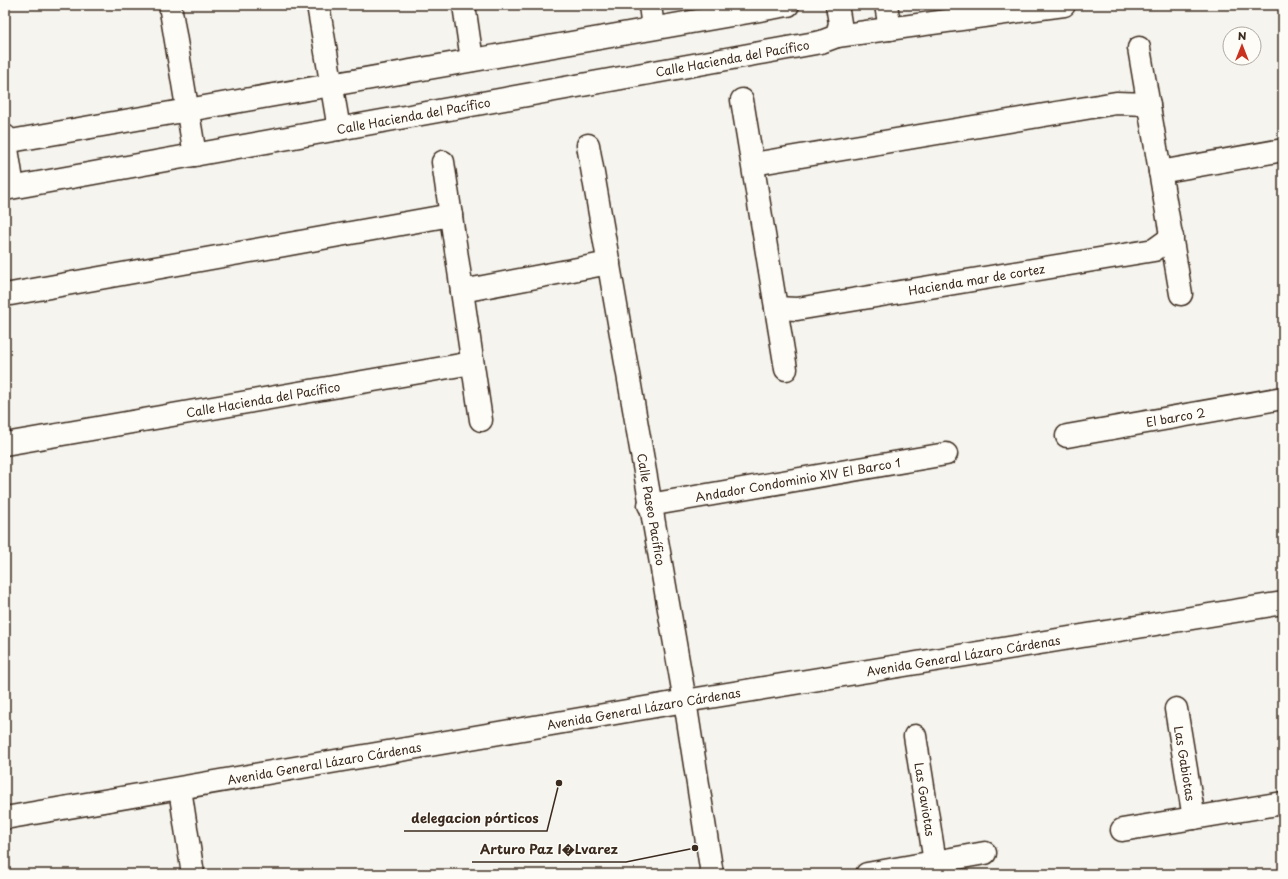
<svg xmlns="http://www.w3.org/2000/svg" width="1288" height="879" font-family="'Playpen Sans',sans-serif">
  <rect width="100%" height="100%" fill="#f5f4ee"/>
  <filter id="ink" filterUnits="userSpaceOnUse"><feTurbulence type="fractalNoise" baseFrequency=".025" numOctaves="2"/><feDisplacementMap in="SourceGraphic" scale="8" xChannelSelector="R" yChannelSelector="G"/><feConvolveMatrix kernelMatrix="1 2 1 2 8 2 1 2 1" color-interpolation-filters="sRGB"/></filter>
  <g filter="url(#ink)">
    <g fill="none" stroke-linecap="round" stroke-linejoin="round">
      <defs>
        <g id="minor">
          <path d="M170 5 195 155"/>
          <path d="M318 5 339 129"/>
          <path d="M464 5 472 60"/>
          <path d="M650 5 653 28"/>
          <path d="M886 5 890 29"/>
          <path d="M837 36 1064 5"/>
          <path d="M1139 48 1181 294"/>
          <path d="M742 100 786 369"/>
          <path d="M5 136 13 187"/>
          <path d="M5 142 788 5"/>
          <path id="s1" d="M588 145 685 701 712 874"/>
          <path d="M443 162 481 420"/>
          <path d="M753 164 1116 103 1149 104"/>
          <path d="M1160 172 1283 150"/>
          <path id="s2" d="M5 189 821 42 837 36 840 23 837 5"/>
          <path d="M462 291 609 263"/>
          <path d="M5 295 451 215"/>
          <path id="s3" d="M776 308 797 309 1154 250 1172 237"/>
          <path id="s4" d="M1067 436 1283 398"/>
          <path id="s5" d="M5 444 472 363"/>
          <path id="s6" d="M649 505 946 454"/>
          <path id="s7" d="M1176 709 1194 818"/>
          <path id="s8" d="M915 736 935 862"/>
          <path d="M180 789 193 874"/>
          <path id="s9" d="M5 818 685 701 1283 603"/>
          <path d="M1122 830 1283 803"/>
          <path d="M867 874 985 853"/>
        </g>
      </defs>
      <!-- minor casing -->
      <use href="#minor" stroke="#3b2a1e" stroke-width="25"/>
      <!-- minor -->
      <use href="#minor" stroke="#fdfcf7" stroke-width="22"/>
    </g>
  </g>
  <g text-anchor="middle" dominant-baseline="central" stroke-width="3" stroke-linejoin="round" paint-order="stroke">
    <!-- street labels -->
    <g font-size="12" fill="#3b2a1e" stroke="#fdfcf7">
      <text stroke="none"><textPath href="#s2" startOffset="739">Calle Hacienda del Pacífico</textPath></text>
      <text stroke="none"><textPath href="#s2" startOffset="415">Calle Hacienda del Pacífico</textPath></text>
      <text stroke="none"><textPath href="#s3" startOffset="203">Hacienda mar de cortez</textPath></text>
      <text stroke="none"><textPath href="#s5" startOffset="262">Calle Hacienda del Pacífico</textPath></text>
      <text stroke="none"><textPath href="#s4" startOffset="110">El barco 2</textPath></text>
      <text stroke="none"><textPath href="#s6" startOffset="151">Andador Condominio XIV El Barco 1</textPath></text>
      <text stroke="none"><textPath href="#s1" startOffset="370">Calle Paseo Pacífico</textPath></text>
      <text stroke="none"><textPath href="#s9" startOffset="972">Avenida General Lázaro Cárdenas</textPath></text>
      <text stroke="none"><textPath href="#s9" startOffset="648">Avenida General Lázaro Cárdenas</textPath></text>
      <text stroke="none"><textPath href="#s7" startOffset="55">Las Gabiotas</textPath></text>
      <text stroke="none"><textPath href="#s9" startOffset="324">Avenida General Lázaro Cárdenas</textPath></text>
      <text stroke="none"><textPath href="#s8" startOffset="64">Las Gaviotas</textPath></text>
    </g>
  </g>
  <!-- callouts -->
  <path fill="none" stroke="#3b2a1e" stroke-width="1.5" d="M559 783L547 831H404M695 848L626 862H472"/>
  <g fill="#3b2a1e" stroke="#fdfcf7" stroke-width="1.5">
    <circle cx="559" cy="783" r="4"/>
    <circle cx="695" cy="848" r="4"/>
  </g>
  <g font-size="13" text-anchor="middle" font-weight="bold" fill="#3b2a1e" stroke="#fdfcf7" stroke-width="3" stroke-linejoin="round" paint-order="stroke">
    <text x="475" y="823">delegacion pórticos</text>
    <text x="549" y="854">Arturo Paz I�Lvarez</text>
  </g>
  <!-- margin -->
  <rect width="1288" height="879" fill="none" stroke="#fdfcf7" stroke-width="20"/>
  <rect x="10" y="10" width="1268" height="859" fill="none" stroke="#3b2a1e" stroke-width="1.5" filter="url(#ink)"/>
  <!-- north arrow -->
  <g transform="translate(1242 46)"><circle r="19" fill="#fdfcf7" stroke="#afa8a0"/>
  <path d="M0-3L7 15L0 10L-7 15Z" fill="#c8321e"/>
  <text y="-6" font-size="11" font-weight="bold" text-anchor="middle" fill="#3b2a1e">N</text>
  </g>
</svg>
